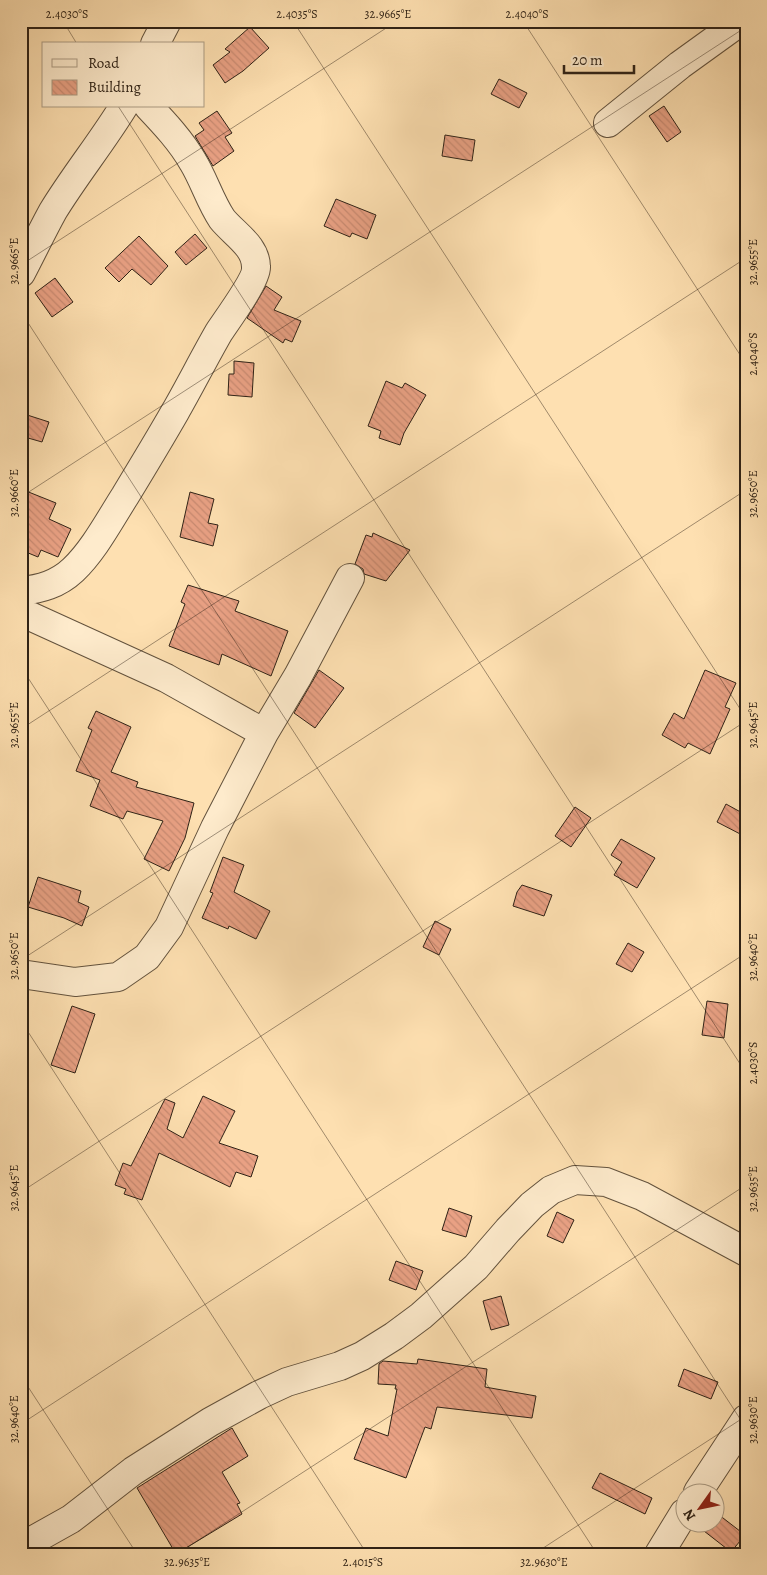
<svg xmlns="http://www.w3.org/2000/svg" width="767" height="1575" font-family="Alegreya,serif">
  <defs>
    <pattern id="building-back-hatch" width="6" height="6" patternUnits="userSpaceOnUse" patternTransform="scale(1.25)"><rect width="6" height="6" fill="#e9a184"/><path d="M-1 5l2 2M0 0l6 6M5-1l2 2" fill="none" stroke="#c88a71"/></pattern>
  </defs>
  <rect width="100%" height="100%" fill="#fee0b1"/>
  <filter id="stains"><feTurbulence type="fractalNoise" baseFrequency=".004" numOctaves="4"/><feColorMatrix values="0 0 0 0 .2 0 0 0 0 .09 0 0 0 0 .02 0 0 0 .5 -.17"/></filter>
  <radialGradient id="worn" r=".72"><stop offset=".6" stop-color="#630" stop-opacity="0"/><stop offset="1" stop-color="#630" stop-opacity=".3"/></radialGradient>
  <!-- building -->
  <path fill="url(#building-back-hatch)" stroke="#2f2216" d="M250 27 269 48 243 71 225 83 213 65 230 52 225 49Z
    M499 79 527 93 519 108 491 94Z
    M664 106 681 132 667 142 649 116Z
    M217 111 232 133 225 137 234 151 213 166 195 136 204 130 199 123Z
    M445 135 475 140 472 161 442 156Z
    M336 199 376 215 367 239 352 233 350 237 324 226Z
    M195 234 207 248 186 265 175 252Z
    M139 236 168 266 151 285 132 269 119 282 105 268Z
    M55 278 73 302 52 317 35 293Z
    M266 286 282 297 274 310 301 321 292 342 285 339 283 343 247 318Z
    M234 361 254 363 252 397 228 395 229 374H234Z
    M386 381 402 388 405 383 426 395 404 433 400 445 379 438 381 431 368 426Z
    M21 413 49 422 42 442 21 436Z
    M21 489 56 503 49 519 71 529 58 557 41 550 38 557 21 550Z
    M190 492 214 499 208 523 218 525 213 546 180 537Z
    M373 533 410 550 386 581 364 574 363 569 355 564 366 535 372 537Z
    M188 585 239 601 235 611 288 631 271 676 222 654 219 665 169 646 185 604 181 602Z
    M319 670 344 688 315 728 294 713Z
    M705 670 736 683 725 707 730 709 710 754 688 743 685 748 662 735 674 713 684 719Z
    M96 711 131 727 111 772 138 782 136 787 194 803 185 838 169 871 144 859 163 821 127 811 123 819 90 806 100 780 76 771 92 730 88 728Z
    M726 804 746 815V837L717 822Z
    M575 807 591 818 571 847 555 836Z
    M621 839 655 858 637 888 614 875 622 862 611 855Z
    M223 857 244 865 234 892 270 911 256 939 229 926 228 929 202 918 213 893 210 892Z
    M38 877 81 891 78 902 89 907 82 926 64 918 28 907Z
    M522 885 552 895 544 916 513 906 517 892Z
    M435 921 451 929 439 955 423 947Z
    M628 943 644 952 632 972 616 964Z
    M707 1001 728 1004 724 1038 702 1035Z
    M72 1006 95 1014 75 1073 51 1065Z
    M203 1096 235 1111 219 1143 258 1156 251 1177 236 1172 230 1187 159 1153 142 1200 124 1194 126 1189 115 1185 123 1163 131 1166 165 1099 175 1103 167 1129 183 1138Z
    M449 1208 472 1216 466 1237 442 1230Z
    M557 1212 574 1220 563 1243 547 1236Z
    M396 1261 423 1271 416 1290 389 1280Z
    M501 1296 509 1325 491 1330 483 1301Z
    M418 1359 487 1369 485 1387 536 1396 532 1418 437 1407 431 1429 425 1427 406 1478 354 1459 366 1428 388 1436 397 1389H395L396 1385 378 1384 379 1364 383 1361 417 1364Z
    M684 1369 718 1382 711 1399 678 1386Z
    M232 1428 248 1456 222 1472 240 1503 237 1504 242 1514 176 1554 137 1488Z
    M600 1473 652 1498 645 1514 592 1488Z
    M714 1511 745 1535 731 1552 695 1524 697 1522H714Z"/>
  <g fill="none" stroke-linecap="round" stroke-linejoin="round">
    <defs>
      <path id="minor" d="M155 44 167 21
        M608 123 680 65 741 21
        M21 273C32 252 42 231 53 211 75 175 102 142 124 106
        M21 591C41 589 58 584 73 570 94 550 109 521 125 496 142 468 159 440 175 412 190 386 204 358 219 332 227 320 257 279 256 267 256 246 234 234 222 219 210 201 204 180 193 162 181 141 164 123 148 106
        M21 612 166 678 264 733
        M21 974 75 982 118 977 147 957 169 927 215 828 264 733 298 676 350 578
        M698 1492 746 1419
        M21 1547 71 1519 133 1471 210 1422 259 1395 287 1382 340 1366 362 1356 394 1336 421 1316 476 1267 508 1230 532 1205 551 1190 575 1180 606 1182 642 1196 746 1252
        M659 1554 684 1513"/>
    </defs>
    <!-- minor casing -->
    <use href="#minor" stroke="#63523d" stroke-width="30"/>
    <!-- minor -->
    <use href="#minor" stroke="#feebcc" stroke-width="28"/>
  </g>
  <!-- ticks -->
  <path fill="none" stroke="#2f2216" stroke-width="1" stroke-opacity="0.45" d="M63 21 77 44M293 21 746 718M523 21 746 364M21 34 41 21M118 106 746 1073M21 265 397 21M21 312 746 1428M21 497 746 27M21 667 597 1554M21 729 746 258M21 960 746 490M21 1021 367 1554M21 1192 746 721M21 1376 137 1554M21 1424 746 953M177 1554 746 1185M534 1554 746 1416"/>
  <!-- margin -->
  <rect width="767" height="1575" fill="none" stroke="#fee0b1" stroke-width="55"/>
  <!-- legend -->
  <rect x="42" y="42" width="162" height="65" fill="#feebcc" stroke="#ab9b83"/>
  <rect x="52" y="59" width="25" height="8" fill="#feebcc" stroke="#ab9b83"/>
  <text x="88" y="68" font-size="15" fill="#2f2216">Road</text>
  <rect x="52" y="80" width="25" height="15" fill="url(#building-back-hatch)" stroke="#ab9b83"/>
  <text x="88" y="92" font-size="15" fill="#2f2216">Building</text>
  <!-- north arrow -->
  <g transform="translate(700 1508) rotate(237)"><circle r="24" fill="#feebcc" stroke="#ab9b83"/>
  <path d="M0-4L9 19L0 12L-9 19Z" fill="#8f2418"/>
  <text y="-8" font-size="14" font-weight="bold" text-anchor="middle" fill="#2f2216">N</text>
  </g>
  <!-- scale -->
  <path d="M564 65v8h70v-8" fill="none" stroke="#2f2216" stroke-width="2.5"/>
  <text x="572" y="65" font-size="15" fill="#2f2216" stroke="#feebcc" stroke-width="4" paint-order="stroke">20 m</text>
  <rect x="28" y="28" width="712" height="1520" fill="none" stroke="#2f2216" stroke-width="2"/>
  <g font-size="12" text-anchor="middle" fill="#2f2216">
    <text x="67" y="18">2.4030°S</text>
    <text x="297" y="18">2.4035°S</text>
    <text x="388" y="18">32.9665°E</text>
    <text x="527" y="18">2.4040°S</text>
    <text transform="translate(14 261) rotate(-90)" y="4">32.9665°E</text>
    <text transform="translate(753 262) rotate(-90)" y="4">32.9655°E</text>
    <text transform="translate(753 354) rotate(-90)" y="4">2.4040°S</text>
    <text transform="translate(14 493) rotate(-90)" y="4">32.9660°E</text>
    <text transform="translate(753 494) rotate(-90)" y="4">32.9650°E</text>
    <text transform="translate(14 725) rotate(-90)" y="4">32.9655°E</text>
    <text transform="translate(753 725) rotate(-90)" y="4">32.9645°E</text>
    <text transform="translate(14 956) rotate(-90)" y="4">32.9650°E</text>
    <text transform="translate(753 957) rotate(-90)" y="4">32.9640°E</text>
    <text transform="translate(753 1063) rotate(-90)" y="4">2.4030°S</text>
    <text transform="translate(14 1188) rotate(-90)" y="4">32.9645°E</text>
    <text transform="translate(753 1189) rotate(-90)" y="4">32.9635°E</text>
    <text transform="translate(14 1419) rotate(-90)" y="4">32.9640°E</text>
    <text transform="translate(753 1420) rotate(-90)" y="4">32.9630°E</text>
    <text x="187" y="1566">32.9635°E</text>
    <text x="363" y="1566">2.4015°S</text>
    <text x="544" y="1566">32.9630°E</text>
  </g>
  <rect width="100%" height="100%" filter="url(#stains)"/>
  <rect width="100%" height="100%" fill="url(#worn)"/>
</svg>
